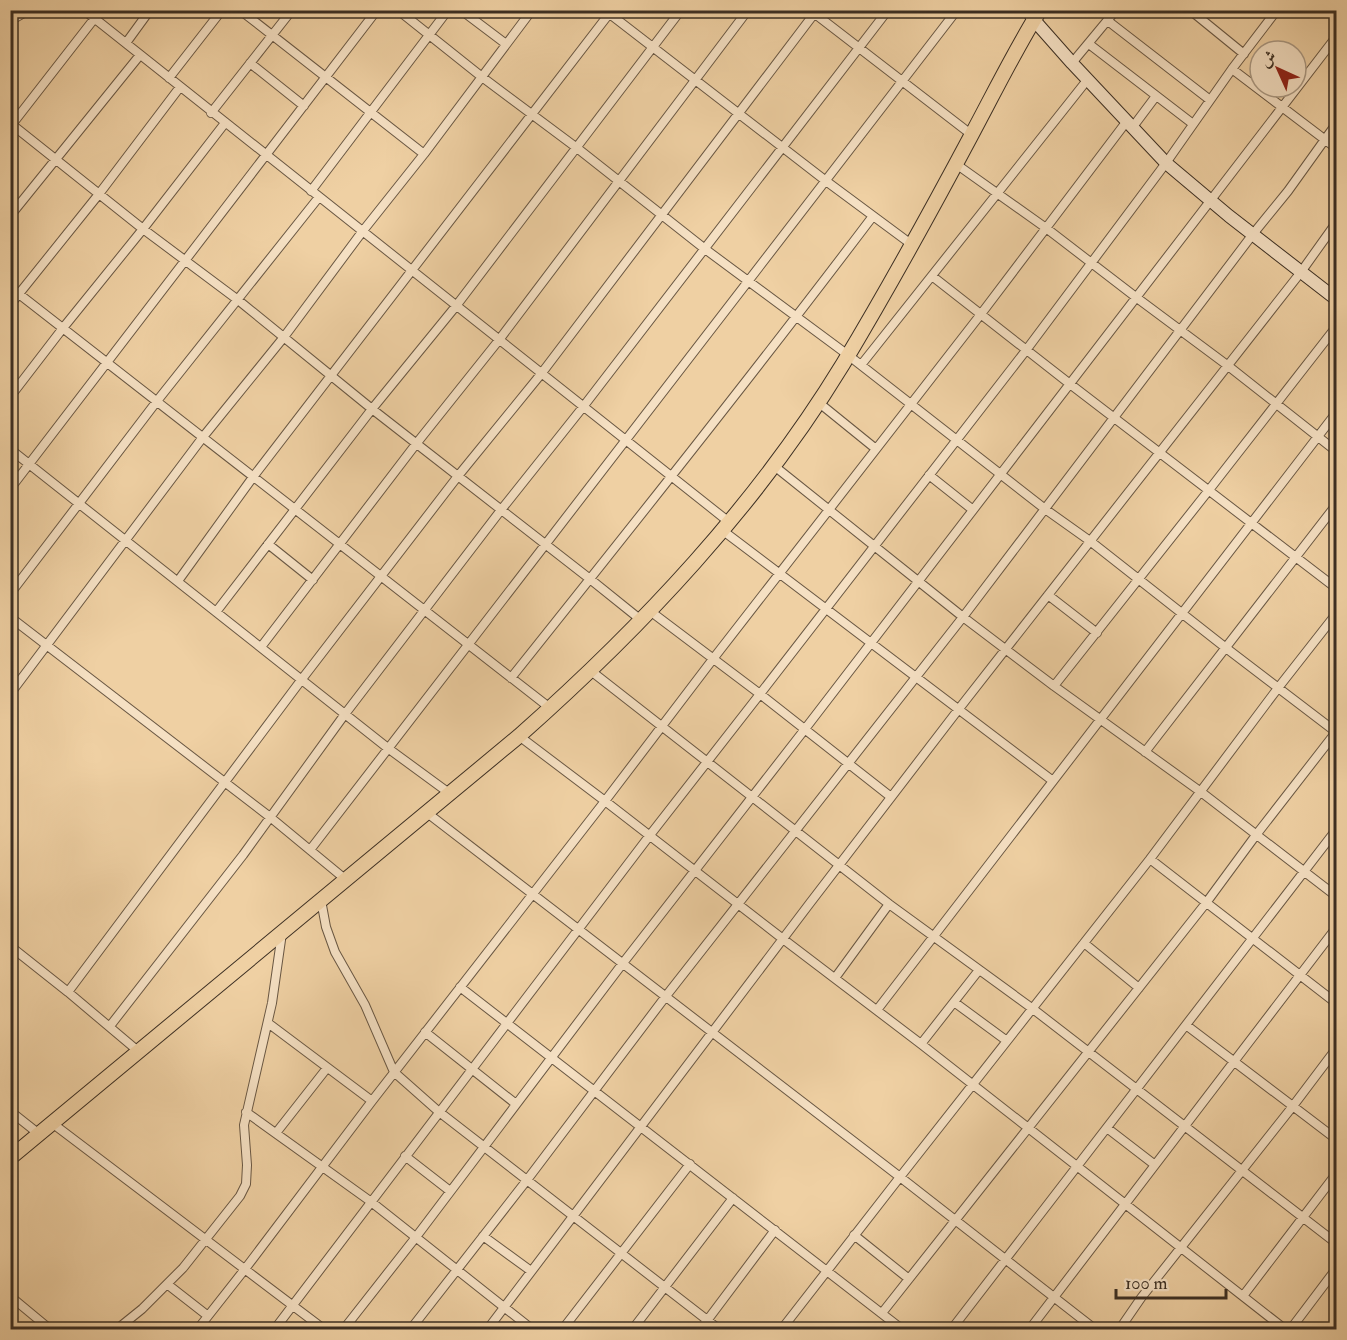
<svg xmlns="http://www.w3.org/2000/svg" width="1347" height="1340" font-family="'IM FELL Double Pica',Amiri,serif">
  <rect width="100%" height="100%" fill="#efd0a3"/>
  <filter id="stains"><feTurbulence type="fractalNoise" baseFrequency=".00333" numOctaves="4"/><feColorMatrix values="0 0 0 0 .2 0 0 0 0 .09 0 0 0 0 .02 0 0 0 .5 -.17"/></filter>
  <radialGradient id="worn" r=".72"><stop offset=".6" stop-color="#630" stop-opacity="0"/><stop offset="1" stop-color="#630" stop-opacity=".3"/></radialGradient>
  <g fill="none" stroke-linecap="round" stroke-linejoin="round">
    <defs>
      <path id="street" d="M84 10 729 522
        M240 10 424 154
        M398 10 482 77 577 148 705 249 848 355 1045 509 1090 541 1226 648 1336 732
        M461 10 506 44
        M810 10 972 135
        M1022 10 1034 20
        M1190 10 1244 54
        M606 11 826 181 911 244
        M10 21 29 10
        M1108 21 1210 100
        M126 43 150 10
        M1089 44 1193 124
        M250 63 304 106
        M1072 63 1116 10
        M1232 69 1336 148
        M169 78 222 10
        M211 113 292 10
        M10 123 143 229 238 300 372 409 590 579 641 620
        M10 127 94 19
        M1132 128 1156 96
        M956 164 1046 228 1137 298 1227 365 1336 451
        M311 191 448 10
        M10 216 140 55
        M932 276 1070 384 1336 588
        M10 287 550 708
        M10 305 99 194 180 87
        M861 365 1088 79
        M10 397 63 328 143 229 225 123
        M818 402 876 449
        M10 449 389 749 449 793
        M773 465 963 617 1054 686 1201 792 1336 896
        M929 475 973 510
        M10 489 377 10
        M722 530 1053 781
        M268 544 313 580
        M178 581 253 477 612 10
        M10 594 157 401 319 197
        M1048 595 1097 633
        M650 611 760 694 891 797
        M216 612 372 409 456 306 681 10
        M10 617 270 817 345 879
        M261 647 416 444 499 340 748 10
        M591 671 889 904 1033 1009 1336 1243
        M511 678C633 525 755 372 873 216
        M1054 686 1209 490 1336 327
        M10 694 203 437 284 337 362 232 424 154 532 10
        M519 736 605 801 783 939 921 1044 1286 1330
        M1145 752 1336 505
        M426 812 900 1177 1096 1330
        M310 850 957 10
        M1150 859 1336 1003
        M321 900 326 927 335 952 365 1005 394 1072 438 1111 720 1330
        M1084 943 1139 988
        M10 946 68 992 138 1051
        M835 978 889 904
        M460 987 903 1330
        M68 992 302 679 458 476 541 374 817 10
        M954 1002 1007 1041
        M877 1010 1336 413
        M268 1023 372 1101
        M1186 1025 1336 1139
        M110 1026 243 855 345 714 501 510 583 407 888 10
        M425 1032 516 1104
        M921 1044 979 970
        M10 1111 39 1134
        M246 1112 370 1201 533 1330
        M52 1123 325 1330
        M1107 1128 1155 1165
        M276 1133 327 1068
        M405 1156 450 1191
        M854 1235 909 1279
        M483 1236 531 1271
        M167 1284 208 1316
        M10 1296 51 1330
        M1243 1296 1336 1174
        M882 1313 1206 903 1256 835 1336 732
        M116 1330 142 1309 183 1268 240 1196 246 1184 247 1165 244 1125 272 1003 282 933
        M197 1330 245 1269 372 1101 605 801 713 659 981 314 1127 121
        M274 1330 650 835 760 694 1027 349 1166 163 1232 69 1277 10
        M343 1330 416 1237 623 963 805 729 1336 37
        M410 1330 527 1180 666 996 963 617 1253 234 1288 191 1336 124
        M487 1330 810 903 958 710 1301 272 1336 223
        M562 1330 690 1164
        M632 1330 733 1198
        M700 1330 775 1230
        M781 1330 900 1177 1150 859 1278 688 1336 614
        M951 1330 1336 830
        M1029 1330 1336 928
        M1119 1330 1141 1298 1293 1106 1336 1049
        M1290 1330 1336 1269"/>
      <path id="secondary" d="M1034 20 1072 63 1166 163 1229 216 1336 299"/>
      <path id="primary" d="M10 1158 519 736C642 627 757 505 843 364 888 289 931 211 972 134 994 93 1015 50 1040 10"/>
    </defs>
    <!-- street casing -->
    <use href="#street" stroke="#695743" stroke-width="10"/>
    <!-- secondary casing -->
    <use href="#secondary" stroke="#3c2f23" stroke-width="14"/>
    <!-- primary casing -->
    <use href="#primary" stroke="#3c2f23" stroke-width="16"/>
    <!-- street -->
    <use href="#street" stroke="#f5e0c3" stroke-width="8"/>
    <!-- secondary -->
    <use href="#secondary" stroke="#f5e0c3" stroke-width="12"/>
    <!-- primary -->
    <use href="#primary" stroke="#efd0a3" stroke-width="14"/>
  </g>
  <!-- margin -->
  <rect width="1347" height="1340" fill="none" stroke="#efd0a3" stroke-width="36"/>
  <rect x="12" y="12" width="1323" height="1316" fill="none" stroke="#3c2f23" stroke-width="3"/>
  <rect x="18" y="18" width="1311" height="1304" fill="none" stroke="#3c2f23" stroke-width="1.5"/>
  <!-- north arrow -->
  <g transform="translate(1278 69) rotate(315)"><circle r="28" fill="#f5e0c3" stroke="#ab9983" stroke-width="1.5"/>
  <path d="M0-4.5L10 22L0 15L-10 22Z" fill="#8f2418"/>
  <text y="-9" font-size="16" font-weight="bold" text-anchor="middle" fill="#3c2f23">ش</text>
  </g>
  <!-- scale -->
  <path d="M1116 1289v9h110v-9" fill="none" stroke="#3c2f23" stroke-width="3"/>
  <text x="1125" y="1289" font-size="18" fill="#3c2f23" stroke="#f5e0c3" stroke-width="4.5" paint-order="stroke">100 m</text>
  <rect width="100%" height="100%" filter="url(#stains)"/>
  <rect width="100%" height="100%" fill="url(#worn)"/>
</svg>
